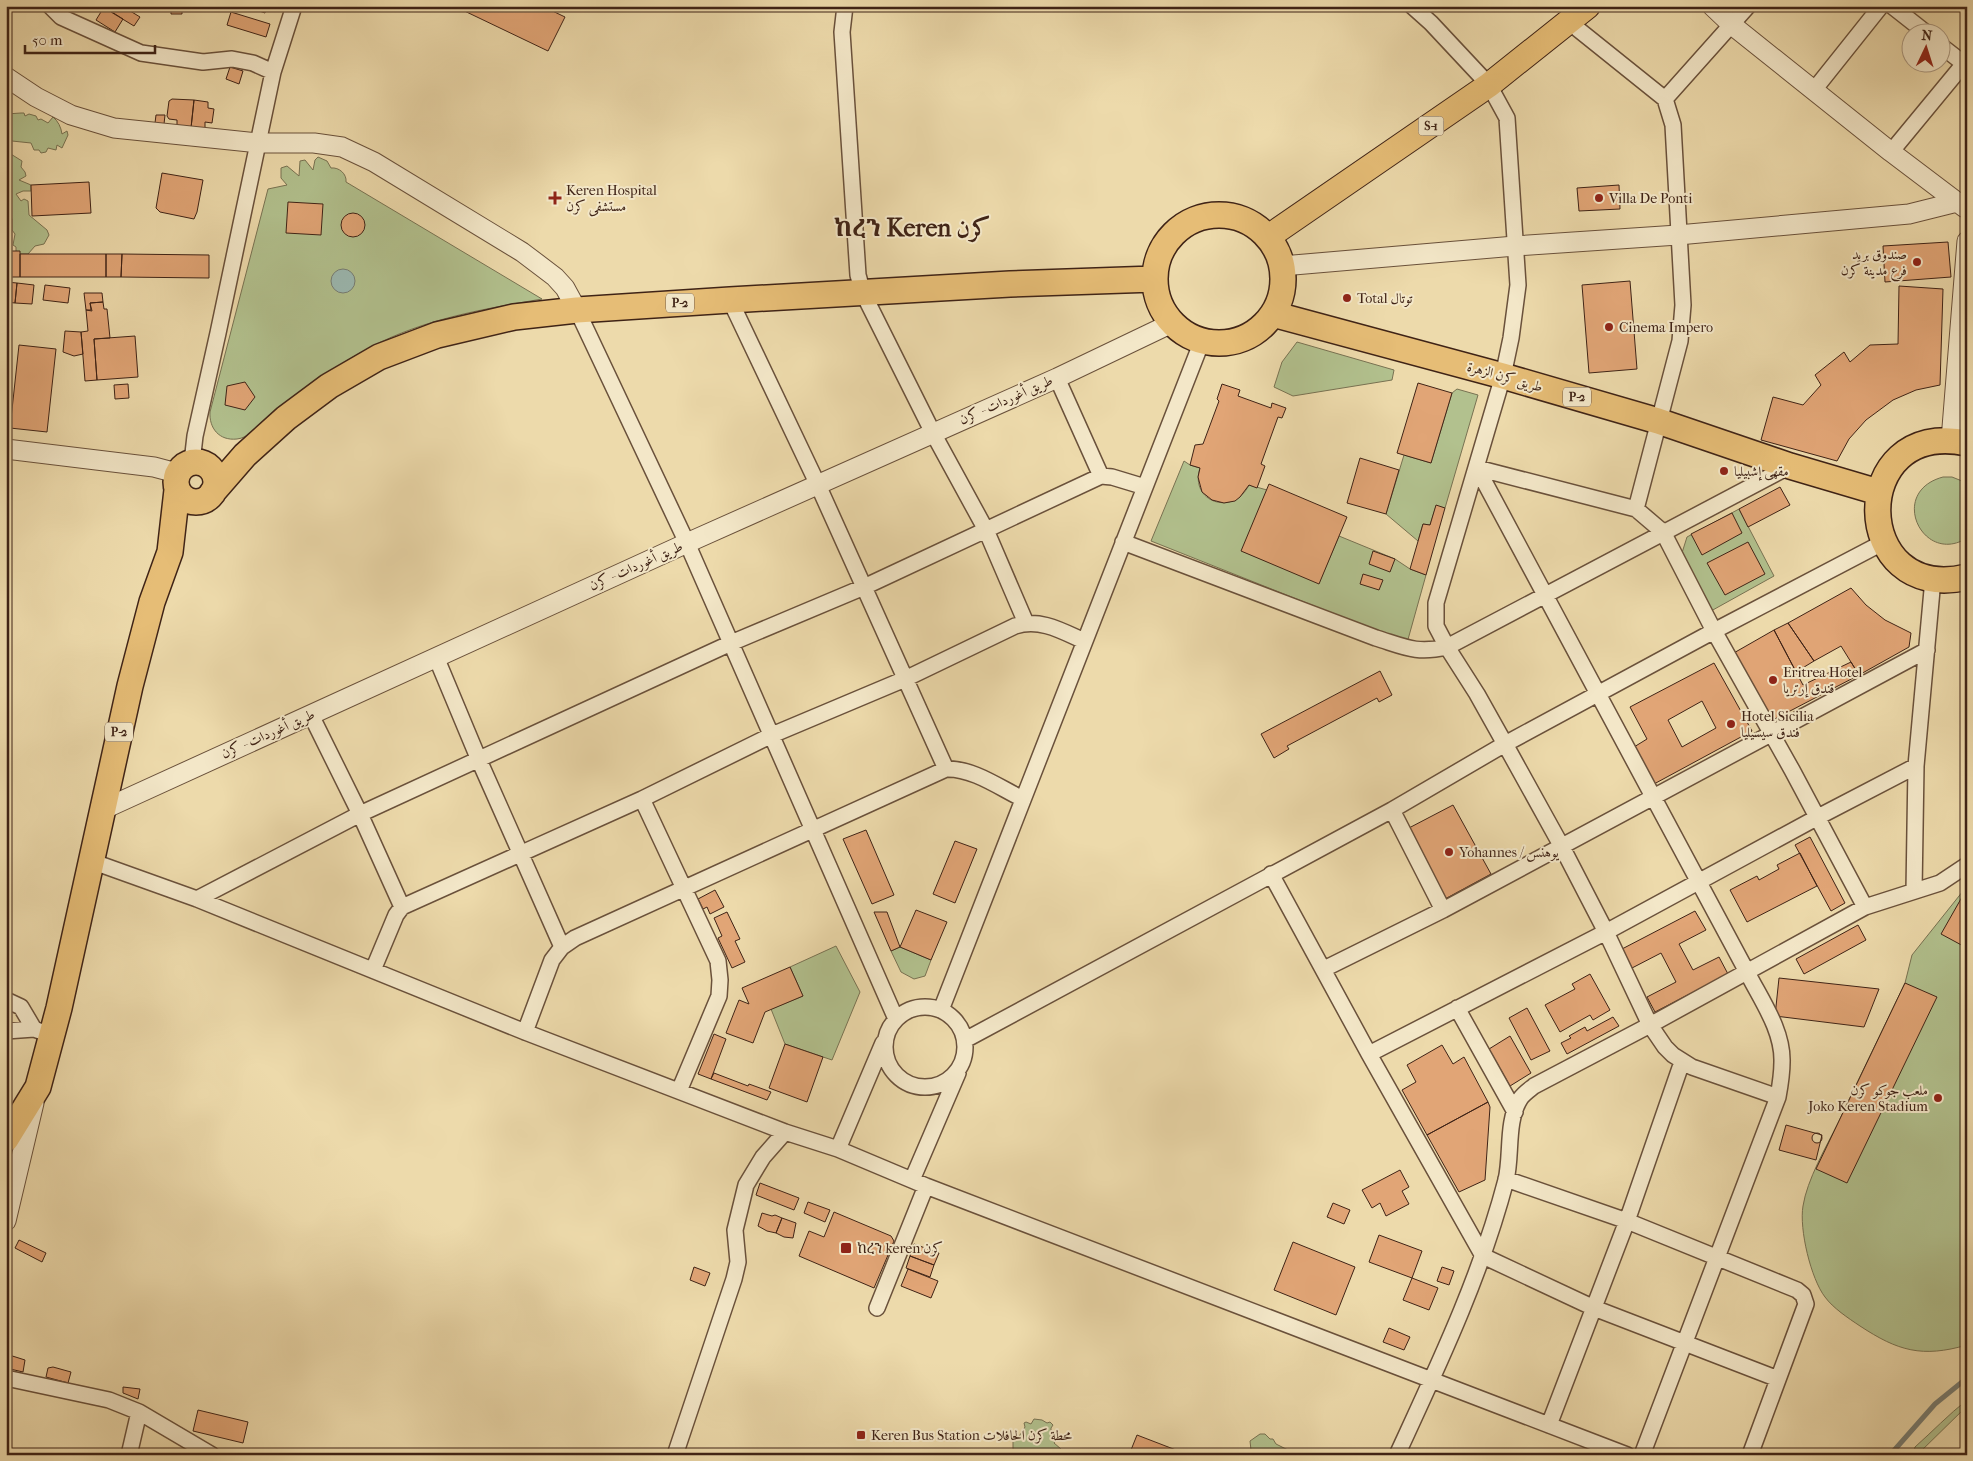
<svg xmlns="http://www.w3.org/2000/svg" width="1973" height="1461" font-family="'IM FELL French Canon',Amiri,'Noto Serif Ethiopic',serif">
  <rect width="100%" height="100%" fill="#eddaab"/>
  <filter id="stains"><feTurbulence type="fractalNoise" baseFrequency=".004" numOctaves="4"/><feColorMatrix values="0 0 0 0 .2 0 0 0 0 .09 0 0 0 0 .02 0 0 0 .5 -.17"/></filter>
  <radialGradient id="worn" r=".72"><stop offset=".6" stop-color="#630" stop-opacity="0"/><stop offset="1" stop-color="#630" stop-opacity=".3"/></radialGradient>
  <!-- green -->
  <path fill="#b2c18e" stroke="#787252" d="M21 113H24L25 116 29 114 36 116 38 120 41 119 48 123 53 117C58 121 61 127 62 134L67 131 68 135 62 148 57 145 56 150 48 148 46 152 41 153 39 150H34L31 143 12 141 10 139H6V114Z
    M6 151 22 161 21 167 25 172 26 176 19 180 31 185V191H23L16 194 21 201 24 199 28 201 29 215 47 230 49 235 44 244 35 246 28 254H20L16 251V247L13 245 15 234 12 230V219L7 211 9 203 6 201V182L10 180 11 164 8 161Z
    M318 157 327 161 331 168C339 167 347 174 346 182L542 299C483 309 424 319 371 347 333 367 298 392 265 420 257 427 248 438 237 439 219 441 209 428 210 412L268 189 287 185 281 178V168L287 166 299 176 300 161 305 160 313 170 315 160Z
    M1297 342 1394 370 1392 380 1293 396 1274 387 1282 362Z
    M1457 389 1478 395 1445 508 1436 506 1430 525 1423 524 1418 541 1386 514 1404 455 1431 463 1452 393Z
    M1184 461 1190 465 1200 468C1189 502 1233 517 1249 485L1267 490 1242 551 1319 583 1339 536 1395 559 1410 569 1426 575 1407 643 1151 541Z
    M1943 477H1952L1967 483V538C1923 566 1887 492 1943 477Z
    M1739 509 1774 576 1711 611 1681 556 1687 537Z
    M1967 886V1345C1922 1358 1898 1351 1860 1326 1848 1318 1833 1308 1825 1297 1811 1279 1799 1229 1803 1206 1807 1180 1826 1147 1838 1123 1860 1076 1883 1029 1905 983L1912 955Z
    M836 946 860 992 832 1060 785 1044 771 1009 803 996 790 967Z
    M900 947 931 960 925 976 914 979 901 972 891 951Z
    M1967 1400V1406L1917 1455H1908L1914 1451 1915 1447C1933 1431 1948 1415 1967 1400Z
    M1034 1419 1042 1420 1047 1423 1050 1422 1053 1425 1051 1428V1431L1055 1433 1056 1440 1054 1443 1061 1449 1060 1451H1052L1050 1455 1017 1454 1015 1450 1013 1451V1441L1010 1440 1011 1437 1018 1438 1025 1427 1024 1423 1026 1422 1031 1424Z
    M1260 1434H1265L1270 1439H1273L1276 1444 1288 1450 1290 1455 1249 1454 1248 1452 1251 1450 1250 1441Z"/>
  <!-- water -->
  <path fill="#9bb9b2" stroke="#767d74" d="M331 281a12 12 0 1 1 24 0a12 12 0 1 1-24 0Z"/>
  <g fill="none" stroke-linecap="round" stroke-linejoin="round">
    <!-- stream -->
    <path stroke="#767d74" stroke-width="5" d="M1890 1455 1935 1404 1967 1378"/>
  </g>
  <!-- building -->
  <path fill="#e1a576" stroke="#3f2316" fill-rule="evenodd" d="M105 6H114L111 12Z
    M114 6H122L140 17 134 26 111 12Z
    M171 6H182V14H171Z
    M182 6H191L190 11 182 10Z
    M245 6H267L265 13Z
    M454 6H542L565 17 548 51Z
    M104 7 123 19 115 32 96 20Z
    M231 12 270 24 266 37 227 25Z
    M230 67 243 71 239 84 226 79Z
    M172 99 194 100 191 128 177 127V120L169 119 167 116 169 101Z
    M194 100 208 102V108L214 109 212 123 205 122V130L191 128Z
    M156 115H165L164 124 155 123Z
    M162 173 203 180 197 212 194 219 160 212 156 208Z
    M89 182 91 213 32 216 31 185Z
    M1619 185 1620 209 1579 211 1577 188Z
    M288 202 323 204 321 235 286 233Z
    M341 225a12 12 0 1 1 24 0a12 12 0 1 1-24 0Z
    M1948 242 1951 277 1885 282 1883 246Z
    M6 251H20V277H6Z
    M20 254H106V277H20Z
    M106 254H122L121 277H106Z
    M122 254 209 255V278L121 277Z
    M1630 281 1637 369 1589 373 1582 285Z
    M6 282 17 283 15 303 6 302Z
    M17 283 34 285 32 304 15 303Z
    M45 285 70 288 68 303 43 300Z
    M1899 286 1943 289 1940 385 1916 390 1893 400 1866 420 1849 439 1837 461 1761 440 1773 397 1803 405 1821 385 1815 375 1844 352 1850 362 1870 345 1898 344Z
    M84 293H102L103 302 90 303 92 311 86 310Z
    M103 302 104 309H107L110 338 94 339 97 380 85 381 81 332 88 331 86 310H91L90 303Z
    M65 331 81 332 83 354 74 356 63 352Z
    M135 336 138 377 97 380 94 339Z
    M19 345 56 349 47 432 10 428Z
    M245 382 255 397 245 410 225 405 227 386Z
    M1418 383 1452 393 1431 463 1397 453Z
    M128 384 129 398 115 399 114 385Z
    M1222 384 1240 390 1238 396 1271 408 1272 403 1286 408 1282 418 1278 417 1261 464 1265 466 1257 488 1249 485 1240 497 1235 501 1224 503 1212 500 1202 492 1198 477 1200 468 1190 465 1195 445 1203 444 1219 401 1217 399Z
    M6 427 11 428 10 438H6Z
    M1360 458 1399 470 1386 514 1347 503Z
    M1269 484 1347 517 1319 584 1241 551Z
    M1780 487 1790 505 1748 527 1739 509Z
    M1436 505 1445 508 1426 575 1410 569 1423 524 1430 525Z
    M1732 513 1742 533 1702 555 1691 534Z
    M1748 542 1765 574 1725 595 1707 563Z
    M1373 551 1395 559 1390 572 1369 564Z
    M1363 574 1383 580 1379 590 1360 584Z
    M1851 588 1866 605 1885 620 1911 633 1909 647 1859 675 1841 646 1814 661 1788 623Z
    M1788 623 1814 661 1796 672 1774 630Z
    M1774 630 1803 685 1851 662 1859 675 1767 723 1732 654Z
    M1714 663 1752 731 1654 784 1634 747 1647 739 1630 707ZM1702 701 1716 728 1682 747 1668 720Z
    M1380 671 1392 695 1379 702 1377 698 1287 746 1289 749 1274 758 1261 734Z
    M1453 805 1491 874 1445 899 1407 829Z
    M866 830 894 895 872 904 843 839Z
    M1810 837 1845 903 1831 911 1795 845Z
    M955 841 977 849 955 903 933 894Z
    M1800 853 1817 886 1747 922 1730 890 1757 876 1759 880 1779 869 1777 865Z
    M715 890 724 907 710 914 707 907 703 909 698 899Z
    M1966 890H1967V948L1941 934Z
    M916 910 947 922 931 960 900 947Z
    M1695 911 1706 930 1679 944 1693 970 1719 957 1728 974 1655 1012 1647 997 1676 982 1661 953 1632 968 1622 949Z
    M727 912 740 939 735 941 745 962 732 968 718 938 722 936 714 918Z
    M874 912H887L900 947 891 951Z
    M1858 925 1866 940 1804 974 1796 959Z
    M790 967 803 996 765 1012 753 1043 726 1033 739 1000 749 1004 742 988Z
    M1590 974 1610 1010 1593 1020 1590 1015 1560 1032 1545 1005 1575 989 1572 984Z
    M1779 978 1879 989 1864 1027 1775 1016Z
    M1905 983 1937 997 1847 1183 1816 1169Z
    M1527 1008 1550 1051 1531 1060 1509 1018Z
    M1613 1017 1619 1026 1567 1054 1561 1043 1571 1038 1569 1036 1585 1027 1587 1031Z
    M714 1034 726 1039 711 1079 698 1074Z
    M1510 1036 1531 1073 1510 1086 1489 1049Z
    M785 1044 823 1057 807 1102 769 1088Z
    M1442 1045 1453 1064 1464 1057 1488 1102 1427 1135 1402 1090 1416 1082 1407 1065Z
    M714 1073 748 1086 749 1084 771 1092 767 1100 711 1079Z
    M1488 1102 1490 1107 1485 1180 1459 1192 1427 1135Z
    M1786 1125 1822 1135 1816 1160 1779 1150Z
    M1812 1138a5 5 0 1 1 10 0a5 5 0 1 1-10 0Z
    M1400 1170 1409 1187 1402 1191 1409 1204 1386 1216 1380 1203 1372 1208 1362 1190Z
    M760 1183 799 1198 794 1210 756 1195Z
    M808 1202 830 1210 825 1222 804 1213Z
    M1333 1203 1350 1210 1344 1224 1327 1217Z
    M834 1212 891 1236 894 1241 874 1288 799 1256 809 1231 824 1237Z
    M762 1213 772 1216 775 1215 782 1218 776 1233 767 1231 758 1226Z
    M782 1218 796 1223 793 1238 784 1237 776 1233Z
    M1379 1235 1422 1251 1412 1278 1369 1262Z
    M19 1240 46 1253 42 1262 15 1248Z
    M1293 1242 1355 1267 1336 1315 1274 1290Z
    M914 1244 939 1253 934 1265 910 1256Z
    M910 1256 934 1265 930 1277 906 1268Z
    M694 1267 710 1273 705 1286 690 1280Z
    M1442 1267 1454 1271 1449 1285 1437 1281Z
    M908 1269 938 1281 931 1298 901 1286Z
    M1412 1278 1438 1288 1429 1310 1403 1300Z
    M6 1317 10 1318 6 1334Z
    M1389 1328 1410 1337 1404 1350 1383 1342Z
    M6 1354 25 1360 23 1372 6 1368Z
    M53 1367 71 1372 68 1383 46 1377 48 1368Z
    M123 1387 140 1389 138 1399 123 1393Z
    M198 1410 248 1422 243 1443 193 1431Z
    M1137 1435 1189 1455H1129Z"/>
  <g fill="none" stroke-linecap="round" stroke-linejoin="round">
    <defs>
      <path id="minor" d="M50 6 61 17 141 53 203 62 232 59 253 63 273 72
        M845 6 842 32 858 275 863 293 933 433 986 530 1026 623
        M1412 6 1431 23 1489 85 1507 118 1518 285 1511 338 1503 376 1436 603V626L1447 647 1477 694 1505 744 1562 847 1606 932 1650 1025 1665 1047 1673 1055 1692 1067 1778 1097
        M1892 6 1925 32
        M1569 22 1665 99 1673 125 1683 305 1680 341 1636 509
        M1940 45 1967 66
        M1814 90 1881 6
        M1665 99 1748 6
        M1891 152 1967 60
        M730 300 818 485 946 769
        M577 310 687 543 896 1019
        M1057 378 1101 476
        M192 462 195 436 218 333 273 72 294 6
        M1123 542 1376 638C1405 647 1416 654 1447 647L1790 466
        M436 657 479 760 562 947
        M311 715 360 814 402 907
        M642 799 718 961 720 980 719 996 679 1091
        M1392 810 1443 910
        M91 861 197 899 525 1032 785 1132 838 1149 926 1186 1627 1455
        M1271 874 1369 1054 1483 1256 1594 1308 1778 1379
        M1914 891 1916 766 1933 579
        M197 899 360 814 731 643 864 587 1101 476 1112 477 1145 487
        M1324 969 1443 910 1927 650
        M373 970 396 915 402 907 642 799 772 735 905 679 1015 626C1040 618 1062 631 1084 641
        M6 1000 21 1007 34 1029
        M885 1047a40 40 0 1 1 80 0a40 40 0 1 1-80 0Z
        M1457 1008 1515 1112
        M941 1010 1202 341
        M6 1031 34 1029 51 1035
        M525 1032 552 960 562 947 575 938 946 769C973 768 1000 788 1023 799
        M965 1040 1392 810 1505 744 1714 631 1884 542
        M1369 1054 1606 932 1818 817 1916 766
        M838 1149 883 1043
        M1506 1179 1627 1221 1797 1290 1803 1295 1806 1304 1750 1455
        M912 1180 958 1073
        M877 1308 926 1186
        M6 1378 109 1400 139 1412 212 1455
        M1549 1425 1627 1221 1682 1062
        M129 1455 139 1412
        M675 1455 734 1279 738 1262 735 1230 746 1185 763 1157 785 1132
        M1397 1455C1438 1366 1481 1276 1506 1180 1512 1155 1506 1122 1520 1099 1523 1094 1529 1090 1534 1086L1650 1025 1865 907 1940 883 1967 865
        M1642 1455 1778 1097C1780 1086 1782 1074 1782 1062 1783 1030 1761 1000 1747 972L1477 468 1636 509 1663 532 1714 631 1792 770 1865 907"/>
      <path id="tertiary" d="M1712 6 1732 25 1891 152 1965 208
        M6 77 36 97 71 115 114 128 258 143H314L342 147 374 162 522 252 555 277 565 288 577 310
        M1282 266 1515 246 1678 235 1909 214 1957 202
        M1951 440 1967 241
        M6 449 154 467 169 471 176 477
        M102 810 687 543 1057 378 1172 323
        M6 1221 34 1103"/>
      <path id="primary" d="M1268 237 1489 85 1588 6"/>
      <path id="trunk" d="M1155 279a64 64 0 1 1 128 0a64 64 0 1 1-128 0Z
        M1273 314 1503 376 1658 421 1790 466 1878 492
        M1967 443C1846 418 1850 605 1967 577
        M176 482a20 20 0 1 1 40 0a20 20 0 1 1-40 0Z
        M212 493 245 455 286 418 329 386 379 357 437 335 514 317 577 310 730 300 1010 284 1154 279
        M6 1139 38 1087 59 1008 130 686 152 602 170 552 177 490"/>
    </defs>
    <!-- minor casing -->
    <use href="#minor" stroke="#6a513b" stroke-width="18"/>
    <!-- tertiary casing -->
    <use href="#tertiary" stroke="#6a513b" stroke-width="21"/>
    <!-- primary casing -->
    <use href="#primary" stroke="#3f2316" stroke-width="26"/>
    <!-- trunk casing -->
    <use href="#trunk" stroke="#3f2316" stroke-width="28"/>
    <!-- minor -->
    <use href="#minor" stroke="#f3e7c8" stroke-width="15"/>
    <!-- tertiary -->
    <use href="#tertiary" stroke="#f3e7c8" stroke-width="19"/>
    <!-- primary -->
    <use href="#primary" stroke="#e6bd76" stroke-width="24"/>
    <!-- trunk -->
    <use href="#trunk" stroke="#e6bd76" stroke-width="25"/>
  </g>
  <!-- markers -->
  <g fill="#8f2418" stroke="#f3e7c8" stroke-width="2">
    <path d="M552.5 190.5h5v5h5v5h-5v5h-5v-5h-5v-5h5z"/>
    <circle cx="1599" cy="198" r="5"/>
    <circle cx="1917" cy="262" r="5"/>
    <circle cx="1347" cy="298" r="5"/>
    <circle cx="1609" cy="327" r="5"/>
    <circle cx="1724" cy="471" r="5"/>
    <circle cx="1773" cy="680" r="5"/>
    <circle cx="1731" cy="724" r="5"/>
    <circle cx="1449" cy="852" r="5"/>
    <circle cx="1938" cy="1098" r="5"/>
    <rect x="840" y="1242" width="12" height="12" rx="2.5"/>
    <rect x="856" y="1430" width="10" height="10" rx="2.5"/>
  </g>
  <g text-anchor="middle" dominant-baseline="central" stroke-width="4" stroke-linejoin="round" paint-order="stroke">
    <!-- shield labels -->
    <g fill="#f3e7c8" stroke="#755e4b" stroke-width="1">
      <rect x="1418.5" y="116.5" width="25" height="19" rx="4"/>
      <rect x="666" y="293.5" width="28" height="19" rx="4"/>
      <rect x="1563" y="387.5" width="28" height="19" rx="4"/>
      <rect x="105" y="722.5" width="28" height="19" rx="4"/>
    </g>
    <g font-size="12" font-weight="bold" fill="#3f2316">
      <text x="1431" y="126">S-1</text>
      <text x="680" y="303">P-2</text>
      <text x="1577" y="397">P-2</text>
      <text x="119" y="732">P-2</text>
    </g>
    <!-- poi labels -->
    <g font-size="14" fill="#3f2316" stroke="#f3e7c8" text-anchor="start">
      <text x="566" y="190">Keren Hospital<tspan x="566" dy="16">مستشفى كرن</tspan></text>
      <text x="1609" y="198">Villa De Ponti</text>
      <text x="1907" y="254" text-anchor="end">صندوق بريد<tspan x="1907" dy="16">فرع مدينة كرن</tspan></text>
      <text x="1357" y="298">Total توتال</text>
      <text x="1619" y="327">Cinema Impero</text>
      <text x="1734" y="471">مقهى إشبيليا</text>
      <text x="1783" y="672">Eritrea Hotel<tspan x="1783" dy="16">قندق إرتريا</tspan></text>
      <text x="1741" y="716">Hotel Sicilia<tspan x="1741" dy="16">فندق سيسيليا</tspan></text>
      <text x="1459" y="852">Yohannes / يوهنس</text>
      <text x="1928" y="1090" text-anchor="end">ملعب جوكو كرن<tspan x="1928" dy="16">Joko Keren Stadium</tspan></text>
      <text x="857" y="1248">ከረን keren كرن</text>
      <text x="871" y="1435">Keren Bus Station محطة كرن الحافلات</text>
    </g>
    <!-- street labels -->
    <g font-size="14" fill="#3f2316" stroke="#f3e7c8">
      <text transform="translate(1505 377) rotate(16)">طريق كرن الزهرة</text>
      <text transform="translate(1006 400) rotate(-24)">طريق أغوردات - كرن</text>
      <text transform="translate(636 566) rotate(-24)">طريق أغوردات - كرن</text>
      <text transform="translate(268 734) rotate(-24)">طريق أغوردات - كرن</text>
    </g>
    <!-- town labels -->
    <g font-size="24" font-weight="bold" fill="#3f2316" stroke="#f3e7c8">
      <text x="912" y="228">ከረን Keren كرن</text>
    </g>
  </g>
  <!-- margin -->
  <rect width="1973" height="1461" fill="none" stroke="#eddaab" stroke-width="25"/>
  <rect x="8" y="8" width="1958" height="1446" fill="none" stroke="#3f2316" stroke-width="2.5"/>
  <rect x="12" y="12" width="1948" height="1436" fill="none" stroke="#3f2316"/>
  <!-- north arrow -->
  <g transform="translate(1926 48) rotate(4)"><circle r="24" fill="#f3e7c8" stroke="#ab9981"/>
  <path d="M0-4L9 19L0 12L-9 19Z" fill="#8f2418"/>
  <text y="-8" font-size="14" font-weight="bold" text-anchor="middle" fill="#3f2316">N</text>
  </g>
  <!-- scale -->
  <path d="M25 45v8h130v-8" fill="none" stroke="#3f2316" stroke-width="2.5"/>
  <text x="32" y="45" font-size="15" fill="#3f2316" stroke="#f3e7c8" stroke-width="4" paint-order="stroke">50 m</text>
  <rect width="100%" height="100%" filter="url(#stains)"/>
  <rect width="100%" height="100%" fill="url(#worn)"/>
</svg>
